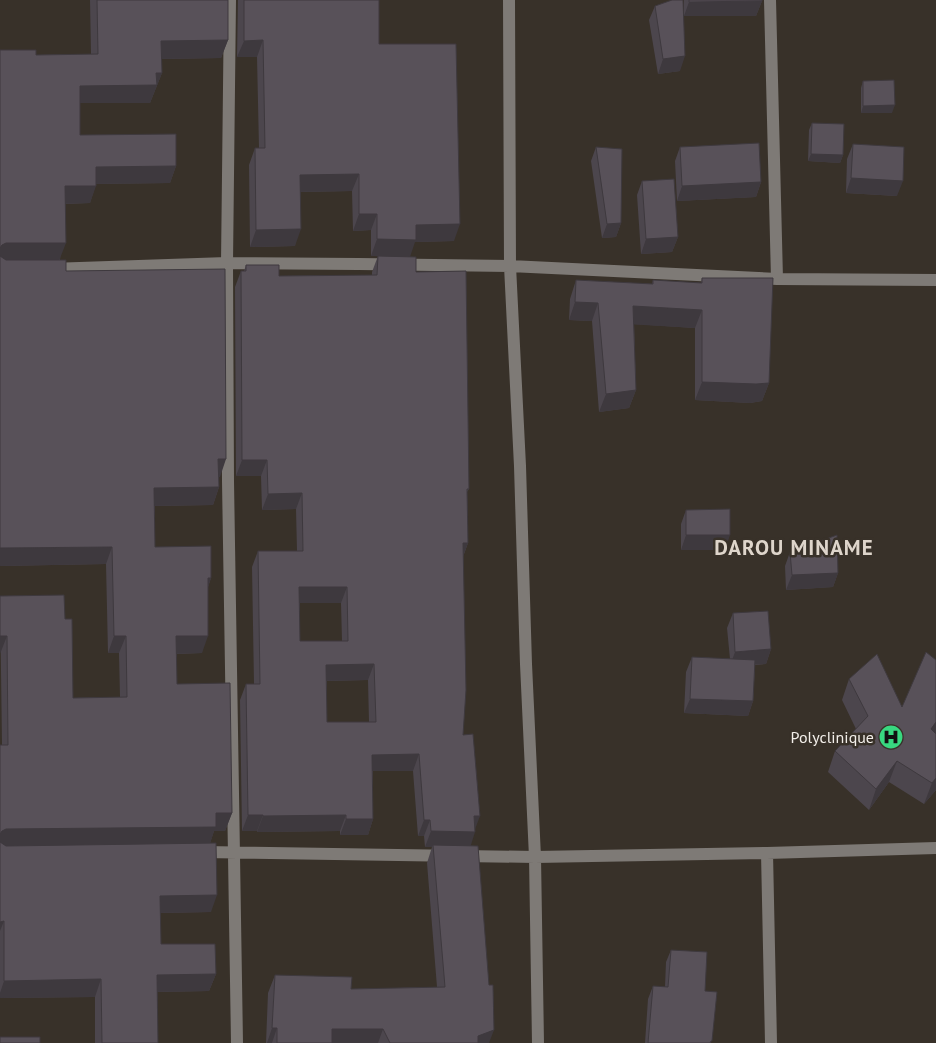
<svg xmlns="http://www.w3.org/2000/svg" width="936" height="1043" font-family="'PT Sans',sans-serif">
  <rect width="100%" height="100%" fill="#383129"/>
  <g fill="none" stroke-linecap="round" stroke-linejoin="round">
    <!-- minor -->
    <path stroke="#7e7a76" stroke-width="12" d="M230 0 227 263 228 481 237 1043
      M509 0 510 266 520 466 526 664 535 857 538 1043
      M770 0 777 279
      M50 269 227 263 359 264 510 266 777 279 936 280
      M201 852 535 857 767 853 936 848
      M767 853 771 1043"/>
  </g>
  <!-- wall -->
  <path fill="#4c464d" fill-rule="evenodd" d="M90 0H228V40L221 58 161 59 162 73 150 103H80V135L176 166 170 183 96 184 90 203 65 204 60 260 66 271 220 477H219V487L213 505 155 506V547L211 578 208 587 202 653 177 654V684L232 813 225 831H214L210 843 211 912 160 913 161 944 216 974 209 991 157 992 158 1043H95V997L0 998V745H2L0 596 65 619 73 698 120 697 119 653H108L106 564 0 566 36 55 91 54Z
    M238 0H379V44L454 241 415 242 371 256V230L353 231 352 191 300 192 295 246 250 247 249 165 255 148H259L257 57H237Z
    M684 0H762V1L756 16H684Z
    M655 6 680 71 658 74 649 20Z
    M863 81 892 113H861V88Z
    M812 123 843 155 840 163 808 161 809 130Z
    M853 144 897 196 846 193 847 159Z
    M596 147 621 223 616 237 602 238 591 161Z
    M680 147 761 182 756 197 677 201 675 161Z
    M642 181 678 237 672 252 641 254 637 195Z
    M378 256 416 272 469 489 467 492 468 543 463 557V735L475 828 470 846 489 1043H266L268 993 275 975 351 989 437 987 427 863 432 847H425L424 836H418L413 771H373V819L368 835H340V831L257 832V831H242L240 700 246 684H254L252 567 258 551H297L296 509 262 510 261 476H236L235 287 241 271H244L246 265 279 276 372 275V272ZM300 603H341L342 641H300ZM368 680 369 722H327V681Z
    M702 278 769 383 762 401 750 403 695 400V328L634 324 636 390 629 408 599 412 592 321 569 320 570 299 576 280 652 284 653 280 701 283Z
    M686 510 725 550H681V524Z
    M790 552 838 573 833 587 786 590 785 566Z
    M733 613 771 649 766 664 755 665 753 701 748 716 684 713 686 672 692 657 730 659 727 628Z
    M849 679 902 707 936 733V790L924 804 889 782 869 810 828 772 835 751 856 729 842 700Z
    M671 950 705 991 711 1043H645L648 999 653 986 665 987 666 962Z"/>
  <!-- shaded-wall -->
  <path fill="#3e393e" d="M762 1 756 16H684L689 2Z
    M228 40 221 58 155 59 161 41Z
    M263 40 257 57H237L244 41Z
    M685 56 680 71 658 74 663 59Z
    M156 73H162L150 103H73L80 86Z
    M895 105 892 113H861L863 106Z
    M811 154 843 155 840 163 808 161Z
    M176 166 170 183 89 184 96 167Z
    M359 174 352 191 294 192 300 175Z
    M851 178 903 181 897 196 846 193Z
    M761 182 756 197 677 201 682 186Z
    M65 186H96L90 203 58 204Z
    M359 214H377L371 230 353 231Z
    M621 223 616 237 602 238 607 224Z
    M460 224 454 241 415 242 410 257 371 256 377 239 416 225Z
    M301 229 295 246 250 247 256 230Z
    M678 237 672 252 641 254 646 239Z
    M6 243H66L59 261H0V248L2 245Z
    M575 302 598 303 592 321 569 320Z
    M633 306 702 310 695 328 626 324Z
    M702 382 769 383 762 401 750 403 695 400Z
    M636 390 629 408 599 412 606 394Z
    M218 459H226L220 477H212Z
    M242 460H267L261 476H236Z
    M219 487 213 505 148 506 154 488Z
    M302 493 296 509 262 510 268 494Z
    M686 535H730L725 550H681Z
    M463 543H468L462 559Z
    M112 547 106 564 0 566V548Z
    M838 573 833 587 786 590 792 575Z
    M208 578H211L205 596Z
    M299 587H347L341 603H294Z
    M0 636H7L0 654Z
    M114 636H126L119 653H108Z
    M176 636H208L202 653 170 654Z
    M771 649 766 664 730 666 735 652Z
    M374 664 368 680 321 681 326 665Z
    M690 699 753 701 748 716 684 713Z
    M936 722V733L924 750 931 729Z
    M419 754 413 771H366L372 755Z
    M897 761 889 782 869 810 876 789Z
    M936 778V790L924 804 932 783Z
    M216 813H232L225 831H214L210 844 0 847V834L2 831 6 829Z
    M248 815H263L257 831H242Z
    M346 815 340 831 257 832 263 816Z
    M474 816H480L474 832H475L470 848 433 845 432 847H425L431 831Z
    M346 819H373L368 835H340Z
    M424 820H430L424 836H418Z
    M217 895 211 912 154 913 160 896Z
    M4 921 0 931V922Z
    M216 974 209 991 150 992 157 975Z
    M101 979 95 997 0 998V993L4 981Z
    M272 1028H277L272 1043H267Z
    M332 1029H383L378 1043H327Z
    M494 1030 489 1043H475L478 1036Z"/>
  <!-- building -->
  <path fill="#585159" stroke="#3e393e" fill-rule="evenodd" d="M97 0H228V40L161 41 162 73H156L157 85 80 86V135L176 134V166L96 167V186H65L66 243H6L2 245 0 248V50H36V55L98 54Z
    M244 0H379V44H456L460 224 416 225V240L377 239V214H359V174L300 175 301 229 256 230 255 148H265L263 40 244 41Z
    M672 0H683L685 56 663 59 655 6Z
    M689 0H762V1L689 2Z
    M894 80 895 105 863 106V81Z
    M812 123 844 124 843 155 811 154Z
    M759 143 761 182 682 186 680 147Z
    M853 144 904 147 903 181 851 178Z
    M596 147 622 149 621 223 607 224Z
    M674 179 678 237 646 239 642 181Z
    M0 256 6 260H66V271L225 269 226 459H218L219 487 154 488 155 547 211 546V578H208V636H176L177 684 230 683 232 813H216V827L6 829 2 831 0 834V745H8L7 636H0V596L64 595 65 619H72L73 698 127 697 126 636H114L112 547 0 548Z
    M378 256 416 257V272L466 271 469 489H467L468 543H463L466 690 463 735 473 734 480 816H474L475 832 431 831 430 820H424L419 754 372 755 373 819H346V815L263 816V815H248L246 684H260L258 551H303L302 493 268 494 267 460H242L241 271H246V265H279V276L377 275ZM299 587H347L348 641H300ZM374 664 376 722H327L326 665Z
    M702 278H773L769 383 756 384 702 382V310L633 306 636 390 606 394 598 303 575 302 576 280 653 284V280L702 283Z
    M730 509V535H686V510Z
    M837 535 838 573 792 575 790 552Z
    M768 611 771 649 735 652 733 613Z
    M926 652 936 660V722L931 729 936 734V778L932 783 897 761 876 789 835 751 868 716 849 679 877 654 902 707Z
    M692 657 755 660 753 701 690 699Z
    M0 842 6 846 216 843 217 895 160 896 161 944H215L216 974 157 975 158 1043H102L101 979 4 981V921L0 922Z
    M433 845 478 846 489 985H493L494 1030 478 1036V1043H390L383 1029H332V1043H277V1028H272L275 975 352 977 351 989 445 987Z
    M671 950 707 952 705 991 717 992 712 1041H711L710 1043H648L653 986 668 987Z
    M0 1037H40V1043H0Z"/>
  <!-- icons -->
  <defs>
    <symbol id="hospital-disc" viewBox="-11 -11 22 22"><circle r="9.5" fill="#38d880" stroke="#383129"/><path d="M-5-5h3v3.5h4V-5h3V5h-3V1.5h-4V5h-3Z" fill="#111"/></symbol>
  </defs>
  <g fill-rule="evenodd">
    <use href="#hospital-disc" x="877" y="723" width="28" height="28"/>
  </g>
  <g text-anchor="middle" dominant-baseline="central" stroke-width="5" stroke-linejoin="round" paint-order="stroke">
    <!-- poi labels -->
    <g font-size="16" fill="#f3efea" stroke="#383129" text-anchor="end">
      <text x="874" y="737">Polyclinique</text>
    </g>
    <!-- district labels -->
    <g font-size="21" font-weight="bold" letter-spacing="1" fill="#ded5cb" stroke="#383129">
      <text x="794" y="547">DAROU MINAME</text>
    </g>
  </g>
</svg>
